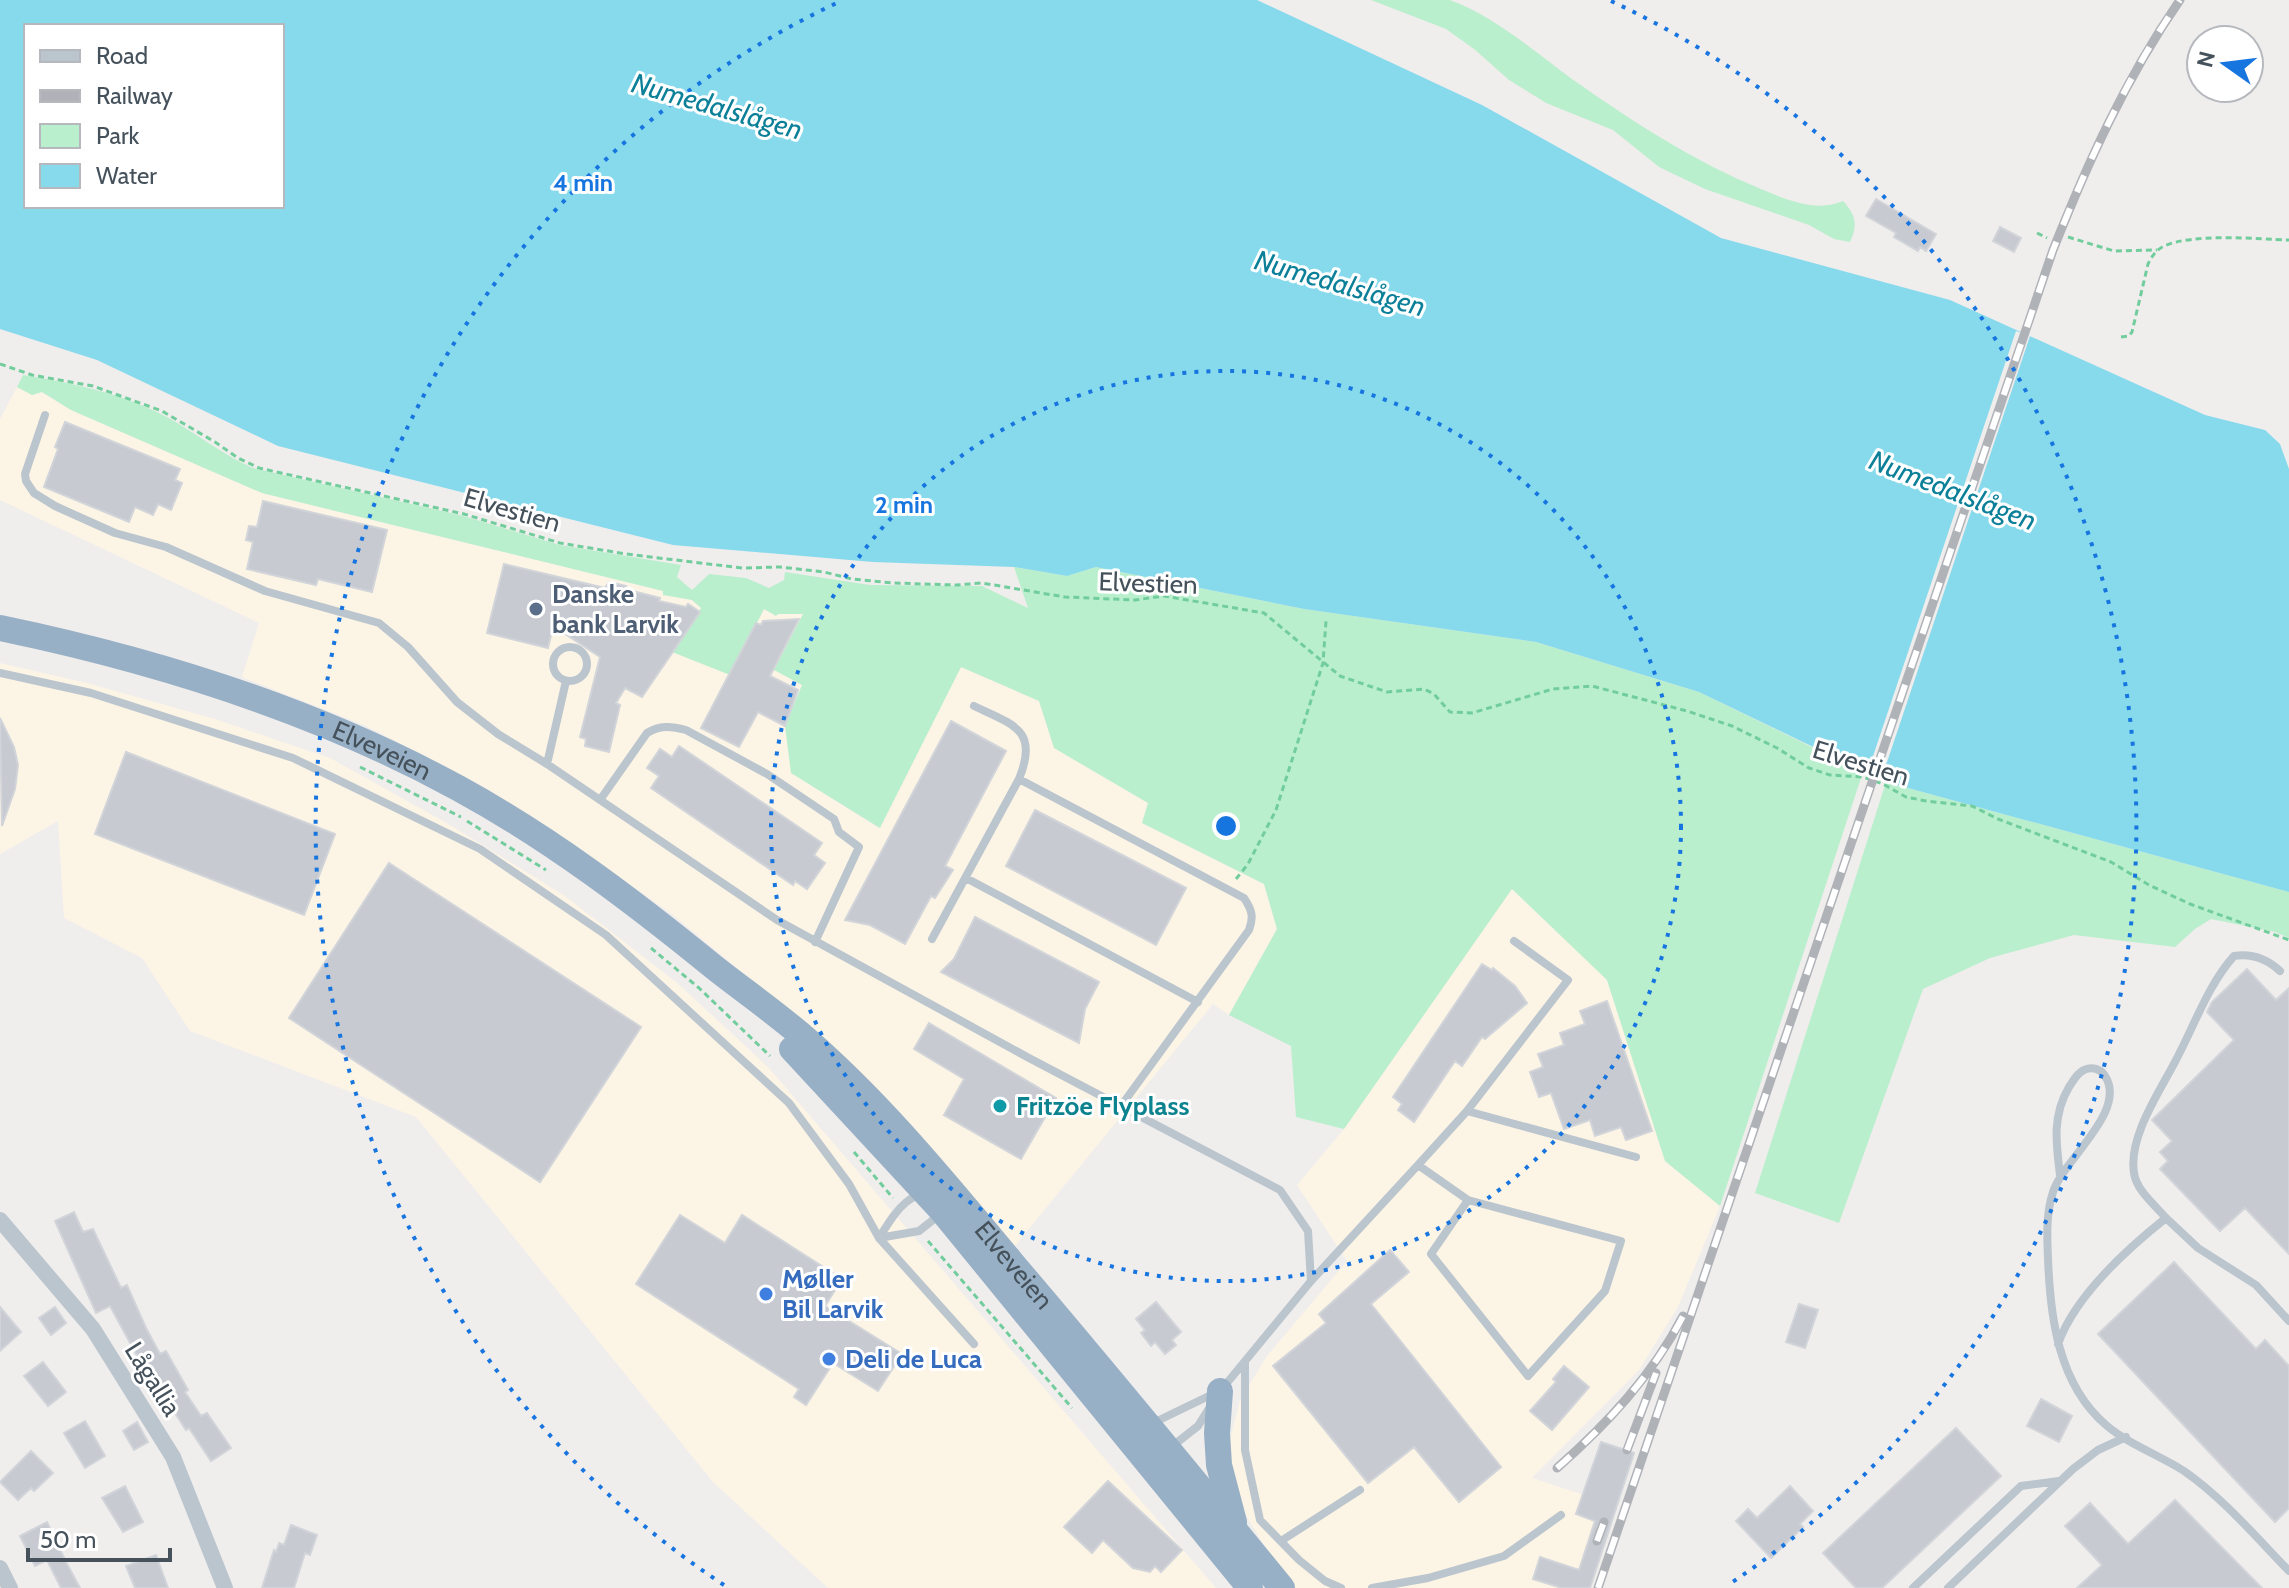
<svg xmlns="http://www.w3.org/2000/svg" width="2289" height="1588" font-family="Cabin,sans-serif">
  <rect width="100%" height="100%" fill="#f0eded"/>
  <!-- commercial -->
  <path fill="#fcf4e5" d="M17 387 32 395 41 392 71 410 262 493 664 591 663 594 691 600 701 608 730 675 764 609 778 614H803L802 685 789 711 791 773 879 828 961 667 1039 701 1054 748 1148 803 1142 823 1264 884 1277 929 1229 1015 1213 1004 1014 1247 784 1007 673 915 568 841 471 780 366 726 242 677 259 623 0 500V419Z
    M0 663 87 683 215 719 330 758 445 822 565 896 676 982 768 1067 1216 1588H828L713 1482 416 1117 190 1031 142 958 64 918 58 821 0 854Z
    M1512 888 1607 980 1665 1161 1720 1206 1678 1307 1639 1370 1532 1478 1584 1495 1601 1442 1633 1452 1591 1588H1294L1281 1573 1238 1502 1227 1452 1240 1400 1267 1356 1347 1261 1297 1185 1344 1129Z"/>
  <!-- green -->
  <path fill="#baefcd" d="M1371 0H1450C1494 16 1534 51 1572 79 1632 121 1693 161 1761 189 1785 199 1817 213 1843 201 1856 215 1858 225 1850 242L1834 239 1809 225 1705 189 1659 167 1613 130 1546 103 1509 80 1474 49 1446 29Z
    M23 375C72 383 122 393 167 417 196 433 223 455 253 468L460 515 560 545 681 565 677 577 692 590 709 574 746 578 769 588 784 580 785 572 870 585 982 586 1028 608 1014 567 1067 576 1096 567 1304 609 1536 642 1699 692 1863 772 1720 1206 1665 1161 1607 980 1512 889 1344 1129 1296 1117 1291 1046 1229 1015 1277 929 1264 884 1142 823 1148 803 1054 748 1039 701 961 667 880 828 791 773 785 726 802 685 774 670 803 614H778L776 616 764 609 730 675 672 652 701 608 692 600 663 595V591L262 493 71 410 42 392 32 395 17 387Z
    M1886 782 2289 892V938L2275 932 2211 919 2195 929 2175 947 2074 935 1990 958 1923 989 1839 1223 1755 1193Z"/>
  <!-- water -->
  <path fill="#87daec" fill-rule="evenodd" d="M0 0H1257L1482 105 1721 238 1950 300 2205 415 2265 430 2280 444 2289 469V892L1886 782 1699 692 1536 642 1304 609 1096 567 1067 576 1014 567 873 562 673 545 278 446 97 360 0 329ZM26 26H282V206H26Z"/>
  <!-- pier -->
  <path fill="#f0eded" d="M2016 331 2030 336 1880 783 1866 777Z"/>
  <!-- building -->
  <path fill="#c7cad0" stroke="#d1d4d9" stroke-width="2" d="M1876 199 1936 234 1926 251 1920 247 1918 251 1894 237 1896 233 1866 216Z
    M2000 227 2021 238 2014 252 1993 241Z
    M65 422 180 469 175 480 182 483 171 510 158 504 153 515 135 507 129 522 44 487 58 449 55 447Z
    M263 501 387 530 372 592 318 579 316 585 247 569 253 542 246 540 249 526 257 527Z
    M504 564 605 588 609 582 626 586 625 589 660 598 659 601 686 607 688 604 700 612 642 697 625 688 616 703 620 705 609 752 585 746 586 739 580 737 600 657 553 626 548 648 487 633Z
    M799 619 770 676 798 690 785 726 758 712 739 747 701 728 756 623 761 625 763 621Z
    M0 718 14 747 18 765 15 789 2 826Z
    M951 721 1006 751 945 866 953 870 935 898 931 896 905 944 870 925 845 920Z
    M679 746 822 843 814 855 825 863 807 889 795 881 793 885 651 788 659 776 647 768 660 749 672 757Z
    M126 752 335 834 304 915 95 834Z
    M1035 810 1186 888 1156 945 1006 866Z
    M389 863 641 1027 540 1182 289 1018Z
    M975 917 1099 982 1085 1009 1079 1043 941 972 954 959Z
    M1482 964 1492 970 1493 968 1515 986 1527 1003 1485 1039 1482 1037 1462 1066 1455 1061 1414 1122 1398 1110 1402 1104 1393 1097Z
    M2247 969 2276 1000 2289 988V1254L2245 1208 2220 1231 2160 1169 2168 1161 2160 1152 2172 1141 2152 1120 2234 1040 2207 1012 2212 1002Z
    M1607 1001 1652 1131 1626 1140 1621 1127 1595 1136 1590 1120 1564 1129 1551 1093 1539 1097 1530 1072 1543 1067 1538 1054 1564 1045 1560 1033 1585 1024 1580 1011Z
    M929 1023 1056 1098 1021 1159 944 1115 964 1079 914 1049Z
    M74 1212 83 1232 93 1229 121 1288 127 1285 146 1328 160 1354 166 1351 188 1390 185 1392 201 1416 207 1413 231 1448 211 1461 189 1428 186 1430 156 1383 153 1385 110 1306 96 1313 55 1221Z
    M680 1215 725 1243 742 1215 842 1279 825 1306 902 1354 878 1391 833 1363 806 1405 794 1397 799 1389 636 1284Z
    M1390 1250 1409 1272 1371 1304 1501 1467 1459 1502 1414 1447 1368 1483 1273 1366 1326 1323 1319 1314Z
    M2174 1262 2256 1349 2265 1340 2289 1366V1508L2275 1522 2098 1334Z
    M1156 1302 1181 1332 1172 1340 1176 1345 1165 1354 1155 1342 1151 1346 1141 1333 1145 1330 1136 1319Z
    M1799 1304 1818 1310 1805 1348 1786 1342Z
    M0 1307 21 1332 0 1351Z
    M55 1307 66 1323 51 1335 39 1318Z
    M43 1362 66 1392 48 1406 24 1376Z
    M1564 1366 1589 1387 1552 1430 1530 1411 1556 1382 1553 1379Z
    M2041 1399 2072 1416 2059 1442 2027 1426Z
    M85 1421 105 1456 85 1468 64 1433Z
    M137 1422 148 1442 134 1450 123 1431Z
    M1956 1428 2001 1476 1882 1588H1856L1823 1553Z
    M1601 1442 1634 1453 1590 1588H1562L1533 1579 1540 1557 1579 1570 1595 1521 1576 1514Z
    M31 1451 53 1473 34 1491 31 1488 18 1500 0 1482Z
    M1108 1481 1182 1550 1161 1572 1155 1566 1150 1572 1133 1568 1103 1540 1092 1553 1064 1527Z
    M125 1486 143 1522 123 1532 102 1498Z
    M1790 1486 1813 1511 1800 1524 1803 1527 1771 1558 1736 1521 1748 1509 1757 1518Z
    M2175 1500 2262 1588H2077L2102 1565 2065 1526 2090 1503 2128 1544Z
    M47 1522 66 1562 80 1588H61L47 1560 35 1566 20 1536Z
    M291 1525 317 1535 310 1555 305 1553 294 1588H262L274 1550 276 1552 279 1543 284 1545Z
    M156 1555 168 1588H135L126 1566Z"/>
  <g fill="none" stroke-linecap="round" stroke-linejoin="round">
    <!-- path -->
    <path stroke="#72cd9d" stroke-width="3" stroke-dasharray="6 4" stroke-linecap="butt" d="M2037 233 2047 238
      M2068 237 2114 251 2157 250
      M2121 337 2129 336 2132 332 2148 264C2152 256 2156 250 2164 246 2193 233 2257 239 2289 240
      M0 364 32 375 93 386 162 411 215 442 238 458 259 468 464 514 560 543 626 554 742 568 780 567 824 572 852 579 893 583 956 585 982 583 1065 597 1135 600 1164 596 1264 613 1340 676 1387 692 1424 689 1434 694 1450 712 1472 713 1553 689 1592 686 1687 711 1732 726 1777 748 1809 768 1830 775 1863 777 1883 784 1906 797 1926 801 1972 806 1998 819 2111 862 2149 885 2190 904 2289 940
      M360 767 461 817
      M467 821 546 870
      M1236 879 1248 864 1276 810 1323 663 1326 621
      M651 948 699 988 770 1056
      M854 1152 893 1198
      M928 1241 1072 1408"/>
    <!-- service -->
    <path stroke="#bbc5cd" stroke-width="8" d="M45 415 25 474 26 481 34 493 55 506 115 533 166 547 265 591 379 623 408 647 457 702 498 734 547 764 777 920 1029 1058 1280 1190 1308 1231 1311 1281
      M553 664a17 17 0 1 1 34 0a17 17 0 1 1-34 0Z
      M0 673 91 693 293 758 480 849 606 935 789 1103 849 1184 879 1238 974 1344
      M974 706C1014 725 1039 730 1019 779
      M547 764 566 681
      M600 800 647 733C660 725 671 726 686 730L767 774 834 819 839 832 859 847 815 942
      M966 878 1198 1002
      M932 939 1019 779 1244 898C1252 910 1254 917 1249 930L1121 1106
      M1467 1111 1568 980 1514 941
      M1418 1165 1467 1111 1636 1157
      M2060 1175C2056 1143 2052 1116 2069 1087 2073 1081 2077 1073 2084 1070 2092 1066 2101 1069 2105 1076 2128 1111 2063 1160 2053 1192 2046 1213 2047 1236 2048 1258 2050 1316 2058 1384 2106 1425 2128 1444 2159 1455 2184 1471 2223 1498 2256 1537 2289 1571
      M948 1186 943 1212 919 1231 879 1238C900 1205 906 1194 948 1186Z
      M1468 1200 1621 1241 1605 1291 1528 1376 1431 1254Z
      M2166 1218C2155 1205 2136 1190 2134 1173 2128 1136 2161 1090 2177 1058 2195 1024 2208 985 2234 956 2253 953 2267 959 2280 971
      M2058 1344C2075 1296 2127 1249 2166 1218L2198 1248 2256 1285 2289 1321
      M1245 1362V1450L1260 1520 1299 1560 1325 1581 1341 1588
      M1222 1389 1311 1281 1418 1165 1468 1200
      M1151 1424 1215 1393
      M1170 1448 1198 1426 1210 1407
      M1281 1541 1360 1490
      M1372 1588 1428 1578 1504 1556 1561 1515
      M1913 1588 2021 1486 2059 1481
      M1948 1588 2073 1469 2098 1450 2126 1437"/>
    <!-- minor -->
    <path stroke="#bbc5cd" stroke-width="16" d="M0 1220 93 1329 173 1457 225 1588
      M0 1568 10 1588"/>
    <!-- trunk -->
    <g stroke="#98b0c5" stroke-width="26">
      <path id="s1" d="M0 628C159 661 315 710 458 788 550 838 634 902 715 968 743 990 773 1011 800 1034 879 1101 946 1184 1013 1264 1104 1371 1193 1479 1282 1588"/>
      <path d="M792 1049 943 1212 1250 1588"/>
      <path d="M1220 1391 1217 1433 1219 1465 1234 1522"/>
    </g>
    <defs>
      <path id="rail" d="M1627 1450 1656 1373
        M1557 1468C1607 1424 1652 1376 1683 1316
        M1597 1541 1604 1522
        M1598 1588 2053 250C2088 162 2126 78 2180 0"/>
    </defs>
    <!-- rail casing -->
    <use href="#rail" stroke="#afb3b8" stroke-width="9"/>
    <!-- rail -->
    <use href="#rail" stroke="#fff" stroke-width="6" stroke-dasharray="18" stroke-linecap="butt"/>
  </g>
  <!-- distance rings -->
  <g fill="none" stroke="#1775e0" stroke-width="4" stroke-dasharray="4 8">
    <circle cx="1226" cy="826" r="455"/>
    <path d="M724 1585A910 910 0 0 1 841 1M1611 1A910 910 0 0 1 1728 1585"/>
  </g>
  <!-- markers -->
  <circle fill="#5c6f8a" stroke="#fff" stroke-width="3" cx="536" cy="609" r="8"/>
  <circle fill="#0f9aa8" stroke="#fff" stroke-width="3" cx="1000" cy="1106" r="8"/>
  <g fill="#3f7fe0" stroke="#fff" stroke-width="3">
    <circle cx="766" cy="1294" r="8"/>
    <circle cx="829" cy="1359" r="8"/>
  </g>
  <g text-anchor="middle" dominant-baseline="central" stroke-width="6" stroke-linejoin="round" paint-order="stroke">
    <!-- street labels -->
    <g font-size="26" fill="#45515b" stroke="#fff">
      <text transform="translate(512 510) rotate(16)">Elvestien</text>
      <text transform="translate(1148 583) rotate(2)">Elvestien</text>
      <text stroke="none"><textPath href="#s1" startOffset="402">Elveveien</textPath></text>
      <text transform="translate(1861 763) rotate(17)">Elvestien</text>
      <text stroke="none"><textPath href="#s1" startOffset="1224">Elveveien</textPath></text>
      <text transform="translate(153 1379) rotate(58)">Lågallia</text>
    </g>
    <!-- service labels -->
    <g font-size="26" font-weight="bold" fill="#4e5e75" stroke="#fff" text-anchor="start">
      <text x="552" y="594">Danske<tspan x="552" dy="30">bank Larvik</tspan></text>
    </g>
    <!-- culture labels -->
    <g font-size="26" font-weight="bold" fill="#0d838f" stroke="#fff" text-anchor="start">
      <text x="1016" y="1106">Fritzöe Flyplass</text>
    </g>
    <!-- shop labels -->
    <g font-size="26" font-weight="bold" fill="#366cbe" stroke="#fff" text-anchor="start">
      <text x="782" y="1279">Møller<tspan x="782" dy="30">Bil Larvik</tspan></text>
      <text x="845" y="1359">Deli de Luca</text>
    </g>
    <!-- water labels -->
    <g font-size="28" font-style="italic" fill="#0c8099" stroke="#fff">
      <text transform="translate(717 106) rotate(16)">Numedalslågen</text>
      <text transform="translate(1340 283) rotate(16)">Numedalslågen</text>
      <text transform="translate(1953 490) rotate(21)">Numedalslågen</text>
    </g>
  </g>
  <circle cx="1226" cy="826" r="12" fill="#1775e0" stroke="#fff" stroke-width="4"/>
  <g font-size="24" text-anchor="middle" font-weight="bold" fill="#1775e0" stroke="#fff" stroke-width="6" stroke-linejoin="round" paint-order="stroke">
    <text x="583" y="191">4 min</text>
    <text x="904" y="513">2 min</text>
  </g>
  <!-- legend -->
  <rect x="24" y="24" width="260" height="184" fill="#ffffff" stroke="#b5b9bd" stroke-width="2"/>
  <rect x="40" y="50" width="40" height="12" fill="#bbc5cd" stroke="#b5b9bd" stroke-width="2"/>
  <text x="96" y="64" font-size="24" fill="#45515b">Road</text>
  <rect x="40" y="90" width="40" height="12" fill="#afb3b8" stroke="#b5b9bd" stroke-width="2"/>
  <text x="96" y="104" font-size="24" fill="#45515b">Railway</text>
  <rect x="40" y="124" width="40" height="24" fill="#baefcd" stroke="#b5b9bd" stroke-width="2"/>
  <text x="96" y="144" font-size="24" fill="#45515b">Park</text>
  <rect x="40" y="164" width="40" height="24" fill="#87daec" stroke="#b5b9bd" stroke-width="2"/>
  <text x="96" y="184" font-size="24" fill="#45515b">Water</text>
  <!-- north arrow -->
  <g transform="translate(2225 64) rotate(284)"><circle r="38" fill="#ffffff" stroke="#b5b9bd" stroke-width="2"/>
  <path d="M0-6L14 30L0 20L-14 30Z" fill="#1775e0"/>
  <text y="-12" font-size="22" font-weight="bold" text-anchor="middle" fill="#45515b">N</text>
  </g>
  <!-- scale -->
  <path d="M28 1548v12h142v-12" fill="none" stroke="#45515b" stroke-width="4"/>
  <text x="40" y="1548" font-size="24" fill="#45515b" stroke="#ffffff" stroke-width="6" paint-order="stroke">50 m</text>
</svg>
